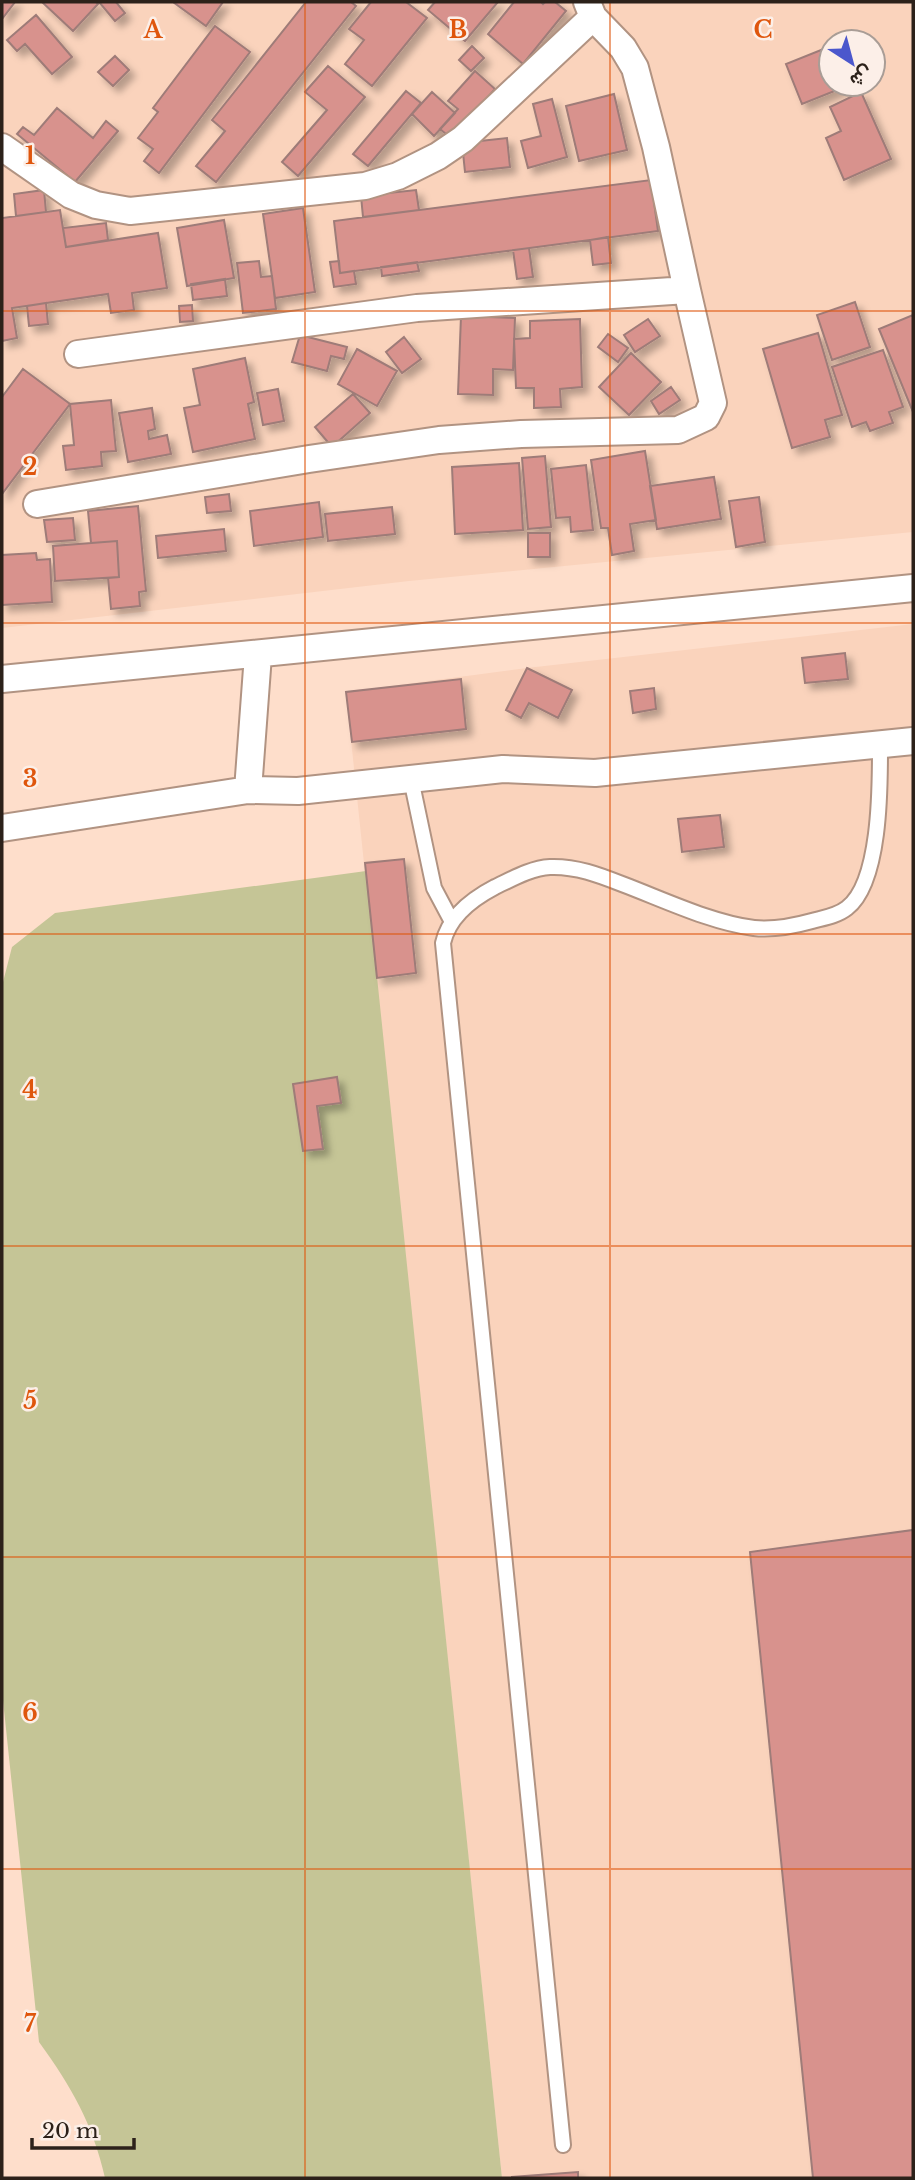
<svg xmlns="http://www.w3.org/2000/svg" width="915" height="2180" font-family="'Libre Baskerville',Vazirmatn,serif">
  <defs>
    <filter id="shadow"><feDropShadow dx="6" dy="6" stdDeviation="3.5" flood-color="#0004"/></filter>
  </defs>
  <rect width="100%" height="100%" fill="#fedecb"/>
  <!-- built -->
  <path fill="#fad3bc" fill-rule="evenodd" d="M2 2H913V532L409 581 2 628ZM831 42H873V84H831Z
    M913 624V2178H502L346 692 527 668Z"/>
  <!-- green -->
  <path fill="#c5c596" d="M366 871 502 2178H105C93 2124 71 2086 39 2042L2 1691V986L12 947 55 913Z"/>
  <!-- building -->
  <path fill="#d8928d" stroke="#9e7b78" stroke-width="2" filter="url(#shadow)" d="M2 2H15L2 19Z
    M42 2H96L98 4 73 31Z
    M99 2H116L125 13 115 21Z
    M173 2H223L206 26Z
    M306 2H351L356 6 216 182 196 166 225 131 212 120Z
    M371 2H406L427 18 372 86 345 64 364 40 349 29Z
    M435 2H498L465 41 428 10Z
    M514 2H541L543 4 545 2H555L566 11 523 64 488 34Z
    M36 15 72 57 52 74 25 44 17 51 7 40Z
    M215 26 250 52 159 173 144 161 153 149 138 138 158 112 153 108Z
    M472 46 484 58 471 71 459 60Z
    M831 46V84H852L802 104 786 64Z
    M115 56 129 70 113 86 98 72Z
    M328 66 365 97 298 176 282 162 327 110 305 92Z
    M475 71 495 89 452 139 440 129 458 109 448 101Z
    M406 91 421 103 368 166 353 154Z
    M432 92 455 113 434 136 412 114Z
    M861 92 891 159 844 180 826 138 841 131 830 107Z
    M614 94 627 150 579 161 566 106Z
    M552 99 567 157 528 168 521 141 541 136 533 104Z
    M57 108 93 138 106 121 118 131 75 182 17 134 23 127 34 135Z
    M507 138 510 167 465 172 462 143Z
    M651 180 658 231 340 273 334 221Z
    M44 190 46 212 16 216 14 194Z
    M416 190 419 210 363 217 361 196Z
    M303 208 315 292 275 298 263 214Z
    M60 210 66 247 158 233 167 288 132 293 134 310 111 313 108 294 12 308 17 338 2 341V218Z
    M224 220 234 278 187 286 177 228Z
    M106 223 108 240 66 247 63 228Z
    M608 237 611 263 593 265 590 240Z
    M529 248 533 277 517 279 513 250Z
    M259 261 261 277 272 276 276 309 243 313 237 263Z
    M339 261 340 273 354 271 356 284 334 287 330 262Z
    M417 262 419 271 382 276 381 267Z
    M225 279 227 296 193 300 191 284Z
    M855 302 870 347 832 360 817 315Z
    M46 303 48 324 29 326 27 306Z
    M192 305 193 321 180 322 179 306Z
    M913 315V412L879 329Z
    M461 316 515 318 513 370 493 369V395L458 394Z
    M580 319 582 387 560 389 561 407 534 408V388H516L514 339 530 338V321Z
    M648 319 660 336 635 352 624 335Z
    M818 333 842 415 825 420 830 437 792 448 763 349Z
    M608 334 628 348 618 362 598 347Z
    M300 335 347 347 344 359 331 356 327 371 292 362Z
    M404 337 421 359 402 373 386 352Z
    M357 349 397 371 377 406 338 384Z
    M883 350 903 407 889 412 893 423 870 431 866 422 852 427 832 367Z
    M631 353 661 382 629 415 599 387Z
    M245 358 254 402 248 404 255 439 193 452 184 408 200 405 193 369Z
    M23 369 70 404 2 494V397Z
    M671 387 680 400 659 414 651 401Z
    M278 389 284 421 263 425 257 393Z
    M353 394 370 413 332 447 315 427Z
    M111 400 116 451 101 452 102 466 66 470 63 446 74 445 70 404Z
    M152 408 155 429 148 431 149 439 167 435 171 454 128 462 119 413Z
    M645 451 656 520 630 524 634 551 612 555 608 528H601L591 460Z
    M545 456 551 527 528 529 522 458Z
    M519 463 523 530 455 534 452 467Z
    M586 465 593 530 571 532 570 517 556 518 551 469Z
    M714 477 721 519 657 529 650 486Z
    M229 494 231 511 207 513 205 497Z
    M759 497 765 542 736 547 729 501Z
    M319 502 323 537 254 546 250 511Z
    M138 506 146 591 139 592 140 606 111 609 108 578 119 577 117 541 91 543 88 511Z
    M392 507 395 534 328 541 325 514Z
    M73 518 75 540 47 542 44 520Z
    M224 529 226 551 158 558 156 536Z
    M528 533H550V557H528Z
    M117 541 119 577 55 581 53 546Z
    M36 553 37 560 50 559 52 602 2 605V555Z
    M845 653 848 679 805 683 802 658Z
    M527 668 572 690 558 718 529 703 521 718 506 710Z
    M461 679 466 729 352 742 346 692Z
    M654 688 656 709 633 713 630 691Z
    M720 815 724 847 682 852 678 819Z
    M404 859 416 973 377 978 365 863Z
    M337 1077 341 1103 317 1106 323 1149 303 1151 293 1084Z
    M913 1530V2178H813L750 1552Z
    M578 2172V2178H512V2177Z"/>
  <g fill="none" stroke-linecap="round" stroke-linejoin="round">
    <defs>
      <path id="service" d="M411 779 434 888 451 920
        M563 2145 443 943C449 916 472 899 495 887 512 879 531 868 550 867 576 866 599 875 622 884 662 899 712 923 754 928 773 930 794 926 812 921 823 918 837 916 847 908 881 882 880 785 880 745"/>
      <path id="minor" d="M2 147 71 195 96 205 130 211 365 186 398 176 438 156 463 139 593 17 587 2
        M78 354 417 308 687 290 656 147 635 68 623 48 593 17
        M37 504 309 459 439 440 521 434 678 430 706 417 713 403 687 290
        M258 655 248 790 298 791 503 769 595 773 913 741
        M2 679 913 588
        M2 828 248 790"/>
    </defs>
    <!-- service casing -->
    <use href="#service" stroke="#b19382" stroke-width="18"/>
    <!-- minor casing -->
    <use href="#minor" stroke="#b19382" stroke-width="30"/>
    <!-- service -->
    <use href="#service" stroke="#fff" stroke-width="14"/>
    <!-- minor -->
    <use href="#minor" stroke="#fff" stroke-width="26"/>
  </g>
  <!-- grid -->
  <path fill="none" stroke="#df560d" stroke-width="2" stroke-opacity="0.55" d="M305 2V2178M610 2V2178M2 311H913M2 623H913M2 934H913M2 1246H913M2 1557H913M2 1869H913"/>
  <g font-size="23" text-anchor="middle" font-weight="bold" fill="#df560d" stroke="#fcefe8" stroke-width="5" stroke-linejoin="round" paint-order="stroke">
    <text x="153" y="38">A</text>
    <text x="458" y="38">B</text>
    <text x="763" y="38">C</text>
    <text x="30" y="164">1</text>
    <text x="30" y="475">2</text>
    <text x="30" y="787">3</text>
    <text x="30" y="1098">4</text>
    <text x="30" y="1409">5</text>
    <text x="30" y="1721">6</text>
    <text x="30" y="2032">7</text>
  </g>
  <!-- border -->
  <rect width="915" height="2180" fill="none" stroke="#2c211a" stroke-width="7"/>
  <!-- north arrow -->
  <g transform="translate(852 63) rotate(144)"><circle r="33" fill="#fcefe8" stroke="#a99d96" stroke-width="2"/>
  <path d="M0-5L12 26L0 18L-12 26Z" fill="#4b57cc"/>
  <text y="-10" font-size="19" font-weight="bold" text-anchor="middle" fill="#2c211a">ش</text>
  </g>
  <!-- scale -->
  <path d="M32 2138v10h102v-10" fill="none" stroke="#2c211a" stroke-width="3.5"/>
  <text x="42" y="2138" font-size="21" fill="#2c211a" stroke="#fcefe8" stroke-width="5" paint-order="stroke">20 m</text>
</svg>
